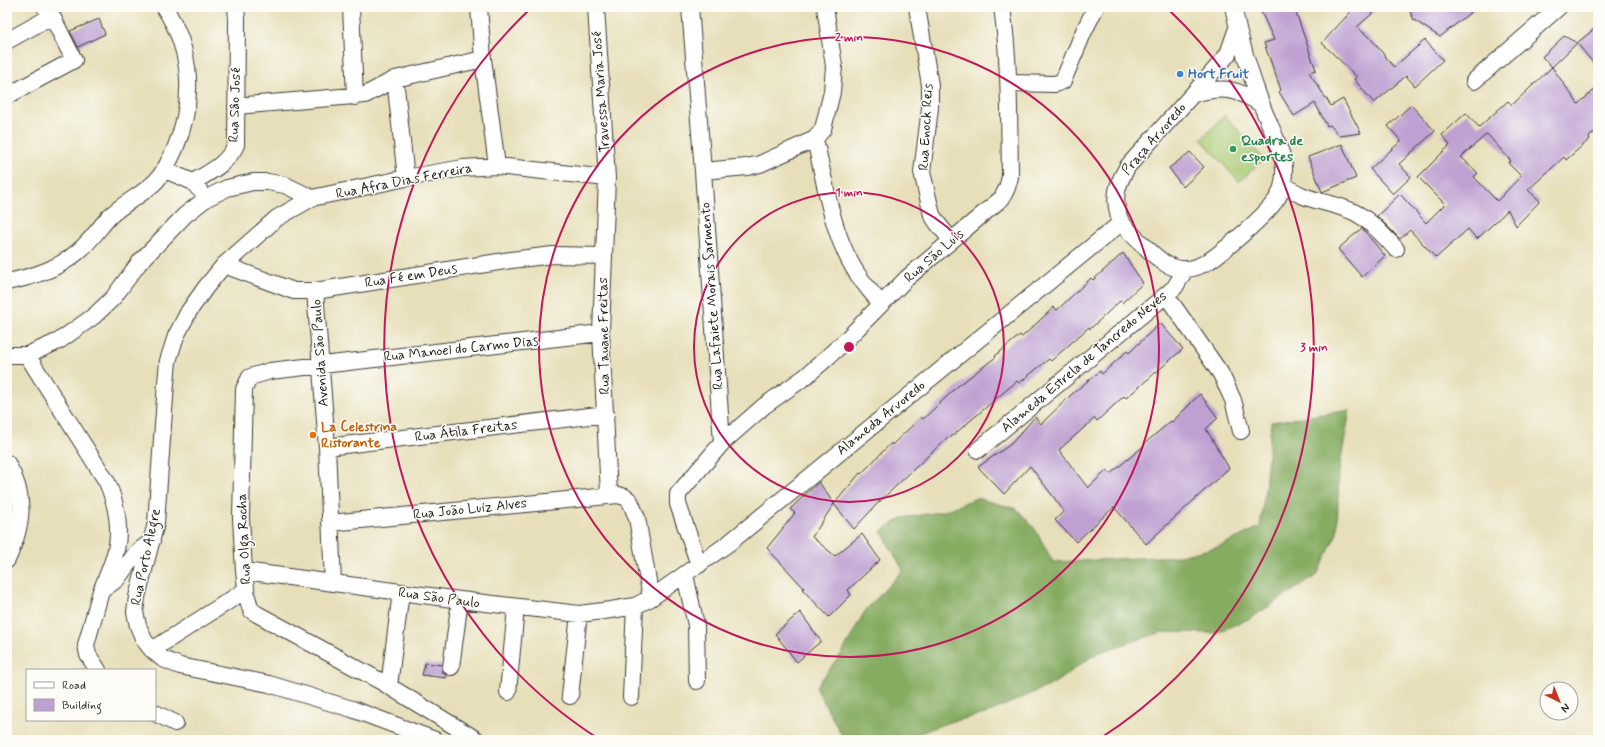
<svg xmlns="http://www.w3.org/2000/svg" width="1605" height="747" font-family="Mynerve,sans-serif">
  <rect width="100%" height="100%" fill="#fdfcf7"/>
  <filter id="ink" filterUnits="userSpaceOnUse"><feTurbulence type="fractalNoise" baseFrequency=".025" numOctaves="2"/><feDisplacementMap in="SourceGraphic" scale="8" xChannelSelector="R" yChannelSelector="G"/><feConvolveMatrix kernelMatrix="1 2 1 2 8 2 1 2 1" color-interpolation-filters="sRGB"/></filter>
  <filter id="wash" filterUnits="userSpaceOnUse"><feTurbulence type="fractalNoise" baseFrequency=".012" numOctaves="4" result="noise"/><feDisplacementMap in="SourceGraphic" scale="16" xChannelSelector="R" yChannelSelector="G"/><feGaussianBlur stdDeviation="0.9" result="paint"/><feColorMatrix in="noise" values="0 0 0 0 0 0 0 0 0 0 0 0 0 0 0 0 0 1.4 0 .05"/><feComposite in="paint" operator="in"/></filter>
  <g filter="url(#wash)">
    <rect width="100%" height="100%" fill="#e7dfba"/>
    <!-- green -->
    <path fill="#a8c870" stroke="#627246" d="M1225 115 1264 159 1239 182 1201 139Z"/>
    <!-- forest -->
    <path fill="#86ac62" stroke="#51643f" d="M1350 410 1339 470 1337 533 1317 575 1251 618 1215 633 1162 632 1097 653 1053 684 985 714 949 722 901 740H844L816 687 842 653 865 611 903 570 881 531 902 518 945 511 976 498 1017 509 1035 529 1053 562 1180 556 1218 547 1260 527 1265 490 1271 422Z"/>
    <g id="blocks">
      <!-- building -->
      <path fill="#bea1d2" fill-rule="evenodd" d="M1259 7H1294L1316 70 1309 72 1331 106 1343 99 1361 133 1340 136 1330 125 1327 126 1315 103 1294 116 1279 92 1281 90 1264 43 1274 40Z
        M1355 7H1380L1357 27 1372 40 1394 67 1425 40 1443 60 1415 86 1406 76 1374 103 1354 79 1357 77 1322 43Z
        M1408 7H1477L1440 37 1414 20Z
        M99 19 105 34 78 47 70 31Z
        M1598 26V69L1577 43Z
        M1564 36 1577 43 1552 67 1542 57Z
        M1552 67 1578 104 1598 87V129L1589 137 1590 139 1566 160 1564 157 1528 190 1540 201 1516 226 1508 210 1477 239 1468 229 1436 258 1410 230 1400 239 1377 216 1400 194 1426 223 1445 204 1418 177 1450 145 1442 135 1466 113 1479 127 1508 101 1512 105ZM1487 134 1511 161 1508 163 1521 176 1497 201 1474 177 1478 173 1461 157Z
        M1411 105 1435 131 1399 164 1411 177 1393 194 1370 169 1401 141 1388 126Z
        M1342 144 1356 178 1322 192 1308 157Z
        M1190 152 1204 167 1183 187 1169 168Z
        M1362 228 1385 256 1362 277 1338 249Z
        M1123 253 1143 283 1122 303 1120 301 1090 329 1089 327 1051 361 1049 359 1019 383 1017 381 950 438 948 437 878 503 854 529 834 504 860 473 861 474 891 443 892 445 921 417 923 419 958 386 996 357 995 356 1020 335 1022 337 1054 307 1057 310 1091 278 1093 280Z
        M1160 323 1183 349 1126 398 1124 396 1097 421 1095 418 1059 450 1088 488 1107 470 1110 474 1145 445 1144 444 1171 421 1172 422 1200 394 1218 418 1206 429 1229 468 1146 544 1114 507 1076 542 1055 520 1064 511 1030 466 1004 494 978 467 1011 444 1035 417 1041 424 1072 394 1100 371 1102 374 1127 351 1129 353Z
        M819 482 834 504 812 537 835 556 862 534 880 560 848 590 851 595 829 617 802 589 804 588 767 548 795 513 790 509Z
        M800 612 821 641 797 662 775 634Z
        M425 663 442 665V671L446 675V678L422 675Z"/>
    </g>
  </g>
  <g filter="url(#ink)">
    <use href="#blocks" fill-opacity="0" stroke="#3a3934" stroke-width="1"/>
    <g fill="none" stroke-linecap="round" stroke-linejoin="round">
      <defs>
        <path id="minor" d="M351 7 355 97
          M479 7 483 59 497 166
          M596 7 607 178 601 333 609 495
          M690 7 703 171 722 443 678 494V504L699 565
          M917 7 930 85V108L922 172 932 215 938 224 951 240
          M1233 7C1240 40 1250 74 1262 106 1268 122 1285 154 1284 171 1284 180 1282 190 1278 197 1268 214 1225 250 1209 261 1202 265 1194 269 1186 269 1180 270 1172 267 1166 264 1157 259 1129 232 1122 223 1120 220 1118 215 1118 212 1113 194 1119 181 1128 166L1219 65 1228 54 1237 28
          M7 41 52 16
          M395 79 406 178
          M1474 81 1559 7
          M1009 83 1055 84 1063 81 1084 31 1096 7
          M1194 94C1222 86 1238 88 1262 105
          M7 96 74 60 52 16 45 7
          M236 106 365 95 395 79 483 59
          M815 139C825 182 831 229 853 267 861 281 871 292 881 304
          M165 170 193 182 199 189
          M703 171 747 167 760 164 815 139 823 129 832 92 834 66 825 7
          M193 182C210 172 227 164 236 145L237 19 236 7
          M1283 183C1300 200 1327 201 1349 210 1368 217 1382 234 1396 249
          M312 198 277 218 224 265 206 287 189 311 176 336 168 361 166 383 156 523 137 597 135 612 138 626 144 640 152 650 163 659 180 666 269 684 352 709 435 740
          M224 265 294 291H315L511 260 553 255 603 256
          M7 282C37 276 64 267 85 245 94 236 101 226 109 217 123 203 143 195 157 180 165 171 170 160 175 149 195 101 193 51 164 7
          M315 291 327 447 333 583
          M1166 295 1221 374 1233 400 1241 431
          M7 355H27L59 341 94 316 113 298 139 263 185 215 207 198 227 188 253 182H268L285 185 312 198 406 178 463 168 497 166 607 178
          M27 355 107 482C116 503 121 527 116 550 113 564 106 578 101 591
          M722 443 764 406 805 377 820 364 844 342 907 278 1002 198 1007 188 1010 177C1009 120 1010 64 1002 7
          M327 447 606 414
          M978 450 1166 295 1175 287 1185 270
          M7 463C27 497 23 525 7 560
          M330 523 618 495 625 497 630 501 637 518 651 598
          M244 571 460 600 579 614 611 610 635 606 651 598 729 543 1122 222
          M685 575 696 625 697 681
          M152 650 246 590
          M451 667 460 600
          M98 670 88 655 86 645 101 591 117 579 136 553 152 541
          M389 686 401 592
          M508 692 516 608
          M570 696 579 614
          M631 697 635 606
          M155 713 175 723
          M477 740 382 682 257 614 251 610 247 597 244 571 241 518 244 389 250 377 270 371 601 333"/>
      </defs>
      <!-- minor casing -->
      <use href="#minor" stroke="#3a3934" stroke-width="18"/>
      <!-- minor -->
      <use href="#minor" stroke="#fff" stroke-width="16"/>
    </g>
  </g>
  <!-- distance rings -->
  <g fill="none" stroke="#c2185b" stroke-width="2">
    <circle cx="849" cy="347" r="155"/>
    <circle cx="849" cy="347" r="310"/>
    <path d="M599 739A465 465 0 0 1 529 10M1169 10A465 465 0 0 1 1099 739"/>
  </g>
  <!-- markers -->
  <circle fill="#3f7fe0" stroke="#fdfcf7" stroke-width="1.5" cx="1180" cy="74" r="4"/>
  <circle fill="#2e9e5b" stroke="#fdfcf7" stroke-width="1.5" cx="1233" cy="149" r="4"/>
  <circle fill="#e8710a" stroke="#fdfcf7" stroke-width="1.5" cx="313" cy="435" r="4"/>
  <g text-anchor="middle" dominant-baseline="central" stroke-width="3" stroke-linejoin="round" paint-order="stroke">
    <!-- shop labels -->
    <g font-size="14" font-weight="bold" fill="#366cbe" stroke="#fdfcf7" text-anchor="start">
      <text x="1188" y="74">Hort Fruit</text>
    </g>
    <!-- street labels -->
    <g font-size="14" fill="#1c1c1c" stroke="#fdfcf7">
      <text transform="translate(601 92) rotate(-94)">Travessa Maria José</text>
      <text transform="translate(235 105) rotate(-88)">Rua Sâo José</text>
      <text transform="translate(926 127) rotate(-87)">Rua Enock Reis</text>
      <text transform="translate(1154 139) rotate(-49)">Praça Arvoredo</text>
      <text transform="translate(404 181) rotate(-11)">Rua Afra Dias Ferreira</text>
      <text transform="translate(934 256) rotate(-41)">Rua São Luís</text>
      <text transform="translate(411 276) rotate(-9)">Rua Fé em Deus</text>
      <text transform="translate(712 296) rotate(-94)">Rua Lafaiete Morais Sarmento</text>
      <text transform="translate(604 336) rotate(-91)">Rua Tauane Freitas</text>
      <text transform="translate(461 349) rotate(-6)">Rua Manoel do Carmo Dias</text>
      <text transform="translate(320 353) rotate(-94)">Avenida São Paulo</text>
      <text transform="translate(1084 362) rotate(-40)">Alameda Estrela de Tancredo Neves</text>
      <text transform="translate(881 418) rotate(-39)">Alameda Arvoredo</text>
      <text transform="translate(466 431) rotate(-7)">Rua Átila Freitas</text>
      <text transform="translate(470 509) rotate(-6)">Rua João Luiz Alves</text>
      <text transform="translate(244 539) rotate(-93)">Rua Olga Rocha</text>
      <text transform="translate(146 557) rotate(-78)">Rua Porto Alegre</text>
      <text transform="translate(439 598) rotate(8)">Rua São Paulo</text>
    </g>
    <!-- leisure labels -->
    <g font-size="14" font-weight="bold" fill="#27864d" stroke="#fdfcf7" text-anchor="start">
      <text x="1241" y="141">Quadra de<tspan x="1241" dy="16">esportes</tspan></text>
    </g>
    <!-- food labels -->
    <g font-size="14" font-weight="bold" fill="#c56008" stroke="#fdfcf7" text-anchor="start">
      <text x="321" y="427">La Celestrina<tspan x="321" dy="16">Ristorante</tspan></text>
    </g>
  </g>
  <circle cx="849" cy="347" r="6" fill="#c2185b" stroke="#fdfcf7" stroke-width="2"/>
  <g font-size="12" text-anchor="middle" font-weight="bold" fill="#c2185b" stroke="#fdfcf7" stroke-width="3" stroke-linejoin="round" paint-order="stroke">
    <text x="849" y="41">2 min</text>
    <text x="849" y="196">1 min</text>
    <text x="1314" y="351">3 min</text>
  </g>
  <!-- margin -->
  <rect width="1605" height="747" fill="none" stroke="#fdfcf7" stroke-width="24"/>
  <!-- legend -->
  <rect x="26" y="669" width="130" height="52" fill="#fdfcf7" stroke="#a3a29f"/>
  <rect x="34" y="682" width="20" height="6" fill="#ffffff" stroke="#a3a29f"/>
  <text x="62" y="689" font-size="12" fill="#1c1c1c">Road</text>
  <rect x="34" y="699" width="20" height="12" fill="#bea1d2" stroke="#a3a29f"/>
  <text x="62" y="709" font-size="12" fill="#1c1c1c">Building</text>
  <!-- north arrow -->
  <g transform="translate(1559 701) rotate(137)"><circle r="19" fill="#fdfcf7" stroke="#a3a29f"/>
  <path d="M0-3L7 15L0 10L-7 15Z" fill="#c8321e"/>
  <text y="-6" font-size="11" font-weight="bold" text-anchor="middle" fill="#1c1c1c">N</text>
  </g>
</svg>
